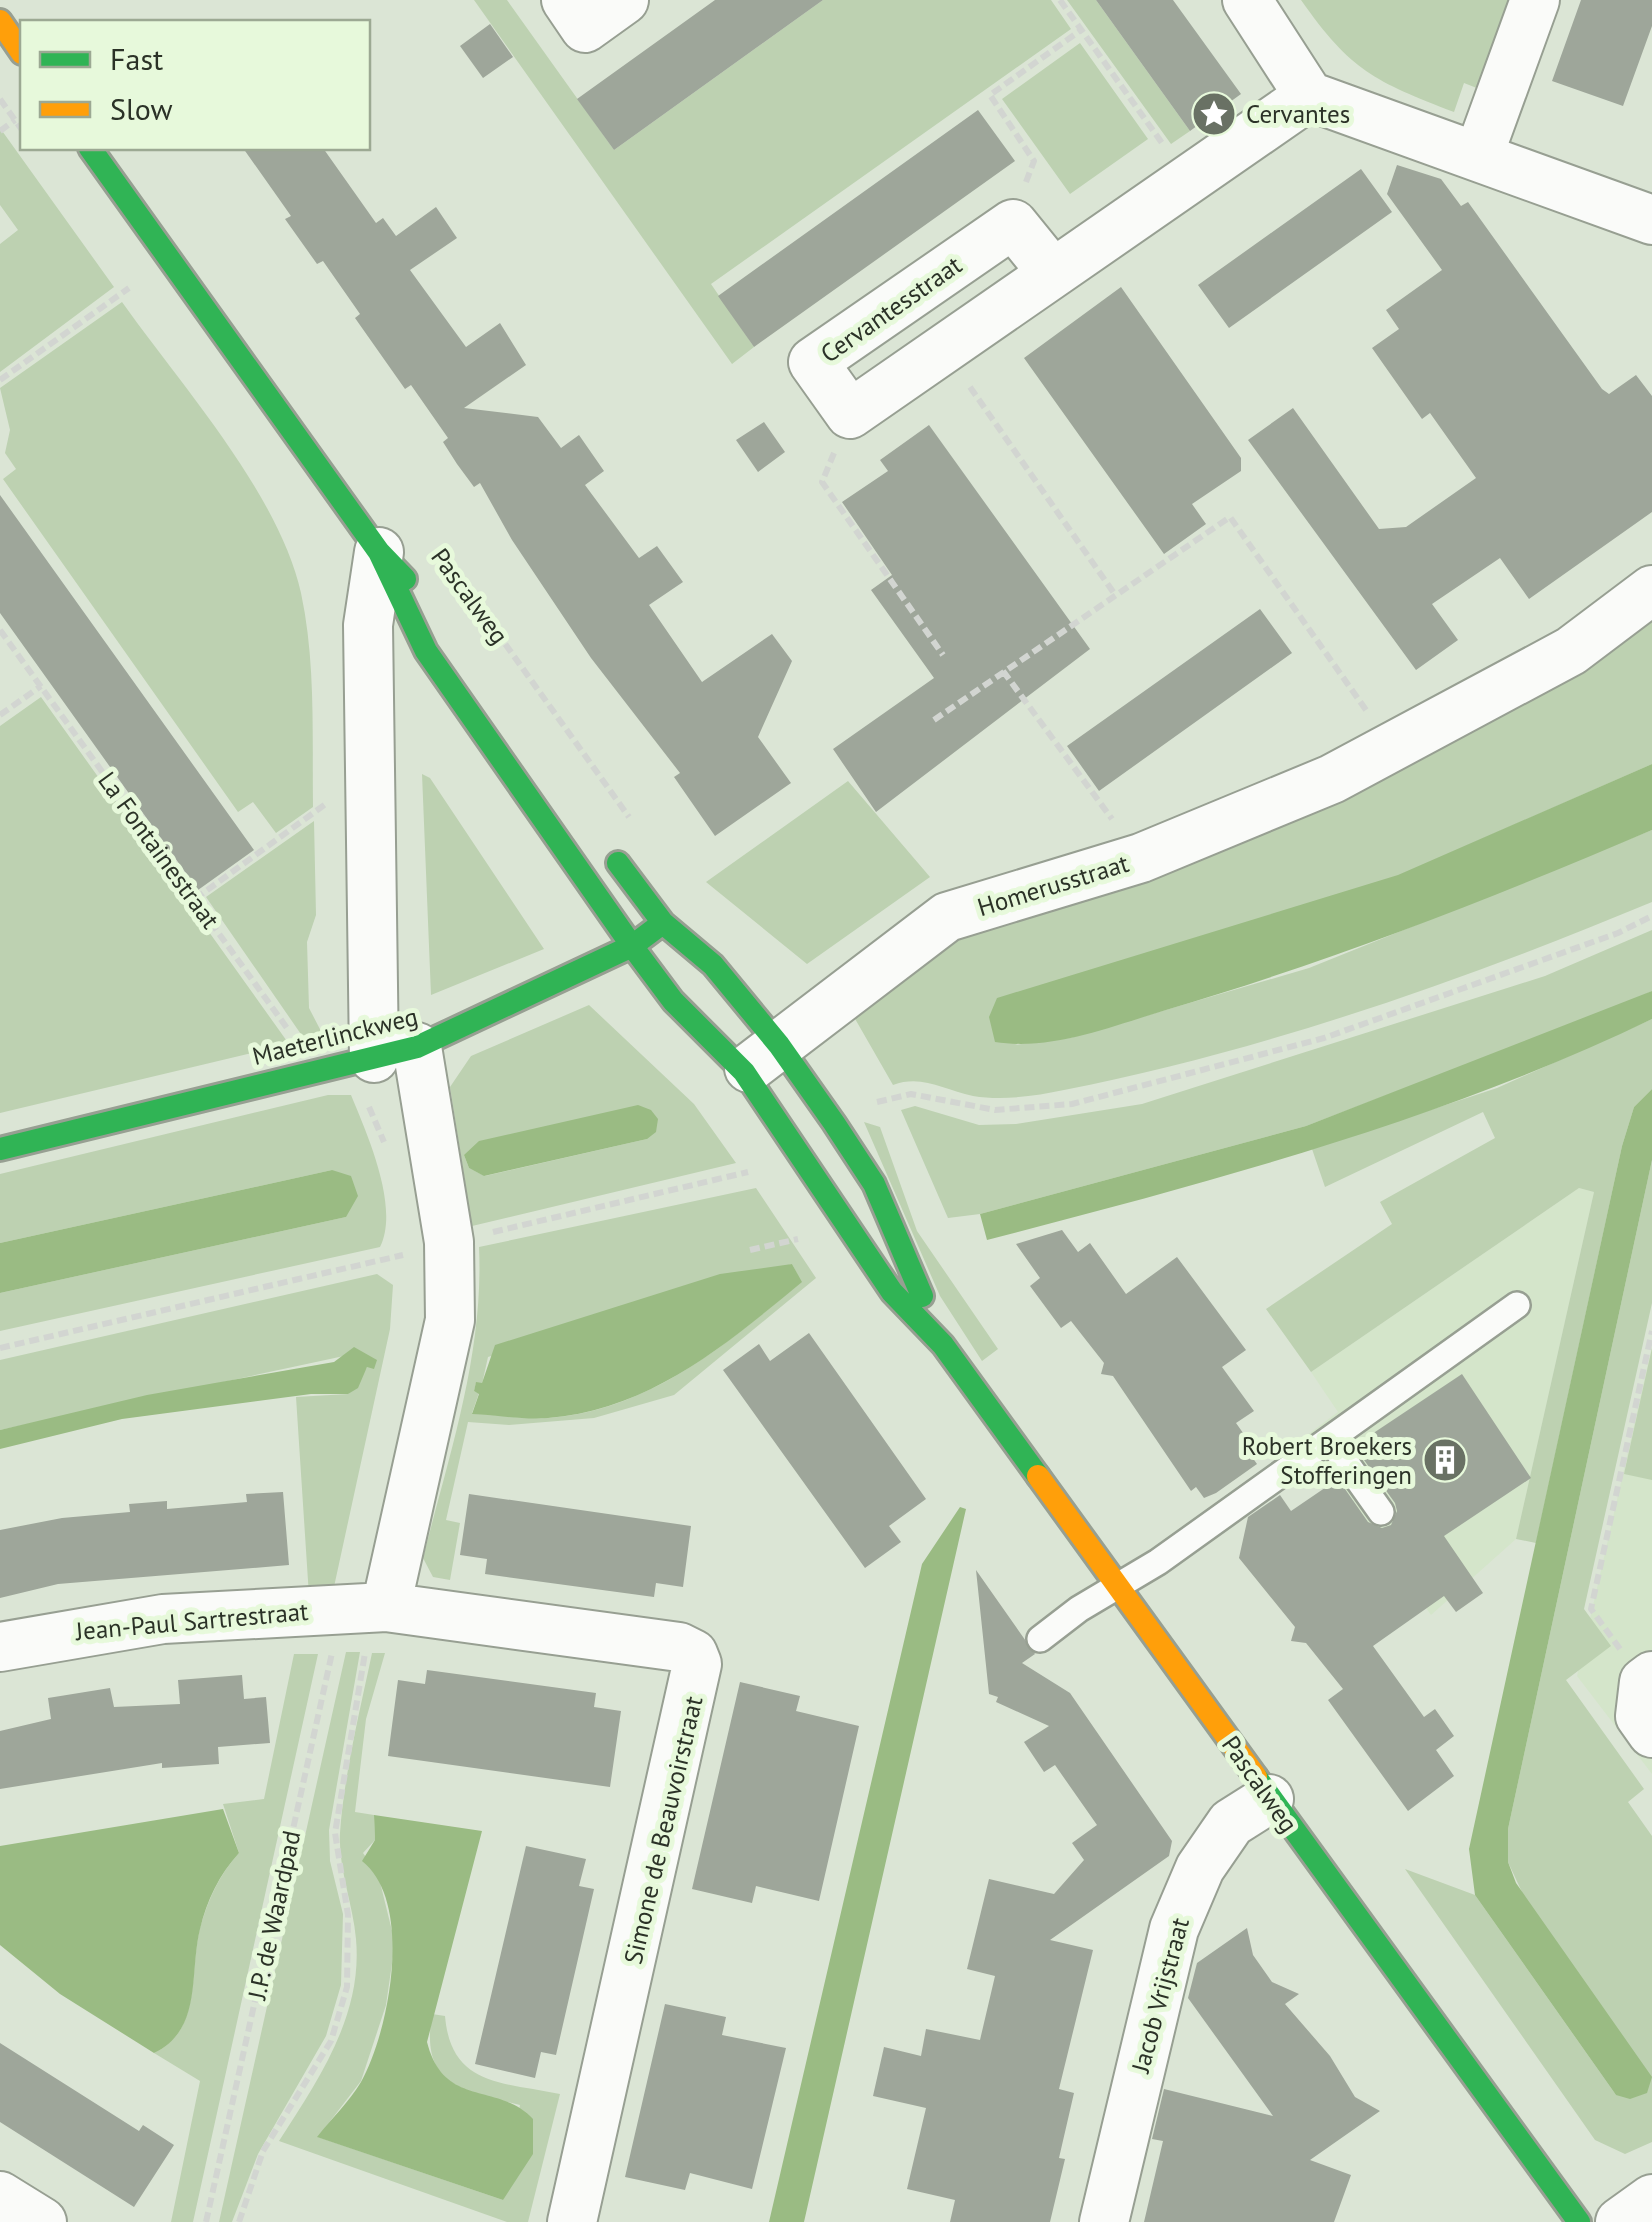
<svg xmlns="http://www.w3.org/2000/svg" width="1652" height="2222" font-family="'PT Sans',sans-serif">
  <rect width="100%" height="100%" fill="#dbe5d5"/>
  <!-- built -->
  <path fill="#d4e5ca" d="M1579 1188 1594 1192 1516 1539 1431 1615 1306 1436 1338 1412 1311 1372Z
    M1652 1346V1774L1577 1676Z"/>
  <!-- green -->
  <path fill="#bdd1b1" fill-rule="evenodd" d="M474 0H507L614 150 823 0H1051L1071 29 711 284 754 347 732 364Z
    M1067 0H1096L1190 131 1171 144Z
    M1301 0H1520L1487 92 1464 83 1454 112C1374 81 1351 71 1301 0Z
    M1080 43 1148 139 1070 194 1002 99Z
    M0 128 114 287 0 372V244L18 230 0 205Z
    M122 302C181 385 279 494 301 593 316 663 312 736 313 807L276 833 253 802 238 812 3 479 16 469 5 453 10 430 0 388Z
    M1652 618V764L1015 1045 1070 1038 1309 968 1652 830V902C1462 981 1266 1050 1064 1090 1035 1096 1003 1101 973 1096 944 1090 922 1074 893 1085L850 1010 945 942Z
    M41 697 289 1044 0 1113V726Z
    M422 774 430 778 544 949 431 995Z
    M848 781 930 877 807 964 706 882Z
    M314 821 316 915 307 942 309 1008 323 1035 305 1040 206 897Z
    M1652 930V991L1623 1005 1306 1126 980 1214 948 1218 901 1110 915 1106 979 1125 1016 1124 1142 1104 1545 976Z
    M589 1005 694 1104 736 1163 472 1226 450 1087 471 1056ZM647 1139 485 1176 469 1168 464 1155Z
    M1652 1019V1089L1634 1107 1622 1146 1536 1543 1516 1539 1594 1192 1579 1188 1311 1372 1266 1309 1392 1224 1380 1202 1495 1138 1483 1112 1325 1187 1312 1149 1497 1088Z
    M328 1095H351C367 1134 400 1207 380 1247L0 1331V1293L346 1217 332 1170 0 1243V1174Z
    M864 1122 880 1127 917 1231 998 1349 982 1361 940 1296Z
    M1652 1160V1303L1584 1609 1611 1646 1566 1680 1644 1789 1628 1802 1652 1836V2142L1625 2154 1595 2140 1405 1869 1475 1895 1616 2095 1508 1862V1829Z
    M756 1188 816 1278 674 1395 594 1418 509 1425 468 1422 446 1520 460 1523 450 1580 433 1577 423 1558C449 1455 484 1354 479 1247ZM792 1264 801 1282C727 1344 650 1410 549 1418 524 1419 497 1415 472 1413L479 1393 474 1391 476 1383 482 1384 488 1357Z
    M377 1274 393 1285 390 1329 332 1596H309L296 1397 348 1394 368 1366 375 1369 344 1356 0 1430V1360Z
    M1652 1348V1480L1624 1474Z
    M346 1652H360L329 1830 330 1861 343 1914 341 1985 326 2036 258 2154 232 2222H219Z
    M372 1653H385L366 1719 355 1812 374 1815 375 1840 363 1853 378 1874 395 1943 386 2005 361 2081 318 2137 503 2200 520 2105C462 2090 420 2086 432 2014L445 2016C451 2086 502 2082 560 2094L528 2222H507L279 2141C318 2080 363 2016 356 1939 353 1904 338 1868 340 1833 344 1774 360 1711 372 1653Z
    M294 1654H318L193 2222H171L200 2081 154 2053C202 2031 189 1972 200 1928 208 1900 219 1875 239 1853L223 1804 264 1799Z"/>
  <!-- water -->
  <path fill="#9abb83" d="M1652 764V830C1493 898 1332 961 1166 1010 1112 1026 1053 1051 995 1042L989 1017 997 998 1398 875Z
    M1652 991V1019C1441 1121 1213 1181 987 1240L980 1214 1306 1126Z
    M1652 1089V1160L1508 1829V1862L1516 1883 1652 2077 1647 2093 1630 2099 1616 2095 1475 1895 1469 1849 1622 1146 1634 1107Z
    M638 1105 651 1110 658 1119 656 1132 647 1139 484 1176 469 1168 464 1155 479 1141Z
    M332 1170 351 1176 358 1196 346 1217 0 1293V1243Z
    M792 1264 802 1282C727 1344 650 1410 548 1418 523 1420 497 1415 472 1414L479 1394 474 1391 476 1382 482 1383 495 1345 720 1274Z
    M354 1347 377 1360 374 1369 367 1367 358 1388 348 1394H311L122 1419 0 1449V1430L147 1395 334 1362Z
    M960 1507 966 1509 804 2222H769L922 1564Z
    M223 1809 239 1853C219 1875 207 1900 200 1929 189 1973 203 2030 154 2053L60 1994 0 1945V1846Z
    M374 1815 482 1831 427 2042C444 2109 497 2081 533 2119V2154L503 2200 317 2137C331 2119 350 2101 361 2082 390 2030 414 1902 362 1861L375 1840Z"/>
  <!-- building -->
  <path fill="#9ea69a" d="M715 0H823L614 150 577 99Z
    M1096 0H1173L1241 94 1190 131Z
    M1581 0H1652V26L1623 106 1552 81Z
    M490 24 513 57 483 78 460 46Z
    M978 110 1015 161 754 347 718 296Z
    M243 148H323L376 223 383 218 396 236 436 207 457 238 410 270 466 347 500 323 526 365 464 408 538 417 561 448 579 435 604 471 585 485 639 558 657 546 683 582 649 605 702 682 772 634 792 661 758 737 791 783 715 836 674 777 680 773 591 658 512 540 480 483 474 487 457 464 443 442 448 438 411 385 405 389 355 318 360 314 323 261 317 264 285 219 291 216Z
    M1397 165 1441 179 1461 206 1468 202 1602 389 1609 394 1636 375 1652 396V512L1529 599 1500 558 1432 604 1458 640 1416 670 1248 440 1293 408 1379 529 1406 527 1476 478 1430 413 1422 419 1372 348 1399 329 1386 310 1442 270 1387 194Z
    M1361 169 1392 212 1229 328 1198 285Z
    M1121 287 1241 458V471L1192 504 1206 524 1164 554 1024 358Z
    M764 422 785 452 758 472 736 440Z
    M929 425 1090 649 876 812 833 749 934 678 871 590 892 575 842 502 888 471 880 460Z
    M0 495 254 850 198 890 0 613Z
    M1260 609 1292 653 1099 791 1067 746Z
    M1062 1230 1078 1252 1090 1243 1126 1294 1177 1257 1246 1350 1222 1367 1254 1411 1236 1423 1253 1447 1247 1450 1257 1464 1216 1493 1204 1498 1196 1487 1191 1491 1113 1376 1101 1374 1104 1363 1071 1321 1061 1328 1030 1286 1040 1278 1016 1244Z
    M809 1333 926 1499 889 1526 901 1542 865 1568 723 1370 759 1344 770 1361Z
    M1462 1374 1531 1478 1444 1536 1483 1593 1456 1612 1444 1596 1373 1646 1424 1717 1435 1709 1454 1736 1436 1750 1454 1776 1408 1811 1328 1700 1343 1689 1306 1643 1291 1641 1295 1627 1239 1558 1248 1517 1280 1495 1291 1511 1338 1479 1368 1522 1382 1528 1391 1525 1397 1511 1395 1503 1354 1446Z
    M283 1492 289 1565 58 1584 0 1598V1530L62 1518 130 1512 129 1504 167 1501V1509L247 1502 246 1494Z
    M469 1494 691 1526 683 1587 656 1583 654 1597 485 1574 487 1559 460 1555Z
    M976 1570 1035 1654 1022 1663 1070 1693 1172 1841 1169 1856 1050 1940 1093 1950 1059 2089 1074 2093 1059 2158 1065 2159 1050 2222H950L955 2200 907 2189 926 2108 873 2096 884 2047 921 2056 926 2029 980 2040 995 1976 967 1969 989 1879 1054 1894 1084 1860 1072 1843 1097 1825 1055 1765 1044 1772 1024 1742 1049 1726 996 1702 998 1697 989 1694Z
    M427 1670 596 1693 594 1707 621 1711 610 1787 388 1756 398 1680 425 1684Z
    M242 1675 244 1699 266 1697 270 1743 218 1747 219 1764 162 1768V1763L0 1789V1731L51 1719 48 1698 110 1688 114 1707 180 1704 178 1680Z
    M740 1682 800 1696 796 1711 859 1726 819 1901 756 1886 752 1903 692 1889Z
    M526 1846 586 1859 579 1886 594 1889 556 2055 541 2052 535 2078 475 2064Z
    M1247 1928 1253 1955 1272 1982 1299 1994 1285 2004 1330 2056 1355 2097 1380 2111 1310 2160 1351 2175 1334 2222H1144L1163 2141 1152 2139 1164 2089 1273 2116 1188 1998 1197 1963Z
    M665 2004 726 2017 722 2035 786 2048 752 2189 690 2173 685 2190 625 2177Z
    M0 2043 139 2131 143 2125 174 2145 134 2207 0 2122Z"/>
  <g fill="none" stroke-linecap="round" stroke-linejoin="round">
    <defs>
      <path id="lane" d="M1330 1440 1381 1512
        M1040 1639 1079 1609 1158 1562 1517 1305"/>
      <path id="street" d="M566 0 585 28 624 0
        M1247 0 1309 96 1652 220
        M1478 157 1535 0
        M1052 272 1013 224 813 362 850 414 1309 96
        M417 1047 449 1242 450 1320 386 1607 679 1647 693 1654 697 1664 572 2222
        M374 1058 368 625 379 552
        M749 1068 947 917 1141 858 1332 779 1571 651 1652 590
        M0 1647 163 1619 386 1607
        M1652 1676 1644 1682 1640 1716 1652 1733
        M0 2196 42 2222
        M1104 2222 1174 1929 1200 1868 1231 1823 1269 1799
        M1620 2222 1652 2199"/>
      <path id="fast" d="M90 148 379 552 405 579
        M379 552 426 651 632 946 673 1001 744 1072 892 1292 943 1345 1038 1476
        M618 863 663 923 713 965 779 1045 834 1123 874 1184 922 1296
        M0 1149 417 1047 632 946 660 925
        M1256 1777 1579 2222"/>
      <path id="slow" d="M0 21 22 53
        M1038 1476 1256 1777"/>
    </defs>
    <!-- lane casing -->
    <use href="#lane" stroke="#979f92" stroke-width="30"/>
    <!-- street casing -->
    <use href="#street" stroke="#979f92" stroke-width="52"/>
    <!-- fast casing -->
    <use href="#fast" stroke="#979f92" stroke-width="28"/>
    <!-- slow casing -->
    <use href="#slow" stroke="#979f92" stroke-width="28"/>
    <!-- path -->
    <path stroke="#d2d5d1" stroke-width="6" stroke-dasharray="10 5" stroke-linecap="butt" d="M1060 0 1162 143
      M0 99 22 130
      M0 131 15 120
      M1026 182 1034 161 990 95 1081 30
      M0 380 129 288
      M970 387 1116 596
      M834 453 822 482 943 655
      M453 571 629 817
      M0 630 287 1028
      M1003 671 1112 819
      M0 715 41 686
      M934 720 1230 517 1366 710
      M195 899 327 803
      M877 1102 911 1094 995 1110 1072 1104 1324 1038 1618 933 1652 916
      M369 1107 384 1142
      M493 1232 748 1172
      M750 1250 798 1239
      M0 1348 403 1255
      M1620 1649 1591 1609 1652 1331
      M206 2222 332 1653
      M239 2222 263 2151 331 2041 347 1987 348 1915 335 1833 365 1653"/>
    <!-- lane -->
    <use href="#lane" stroke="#fafbf9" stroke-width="25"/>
    <!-- street -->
    <use href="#street" stroke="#fafbf9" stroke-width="48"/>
    <!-- fast -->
    <use href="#fast" stroke="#30b455" stroke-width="22"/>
    <!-- slow -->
    <use href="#slow" stroke="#ff9f0a" stroke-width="22"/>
  </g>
  <!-- icons -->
  <defs>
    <symbol id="sight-disc" viewBox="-11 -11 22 22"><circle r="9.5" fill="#697164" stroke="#e7f9db"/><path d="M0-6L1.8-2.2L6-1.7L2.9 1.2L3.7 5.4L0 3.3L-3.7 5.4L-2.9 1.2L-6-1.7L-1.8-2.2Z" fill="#fff"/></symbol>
    <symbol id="building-disc" viewBox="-11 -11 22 22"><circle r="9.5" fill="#697164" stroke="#e7f9db"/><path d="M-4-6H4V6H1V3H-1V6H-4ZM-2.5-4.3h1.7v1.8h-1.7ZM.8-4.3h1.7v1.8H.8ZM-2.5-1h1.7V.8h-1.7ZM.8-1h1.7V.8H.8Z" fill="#fff"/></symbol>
  </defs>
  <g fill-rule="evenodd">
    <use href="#sight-disc" x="1189" y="89" width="50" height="50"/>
    <use href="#building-disc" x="1420" y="1435" width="50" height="50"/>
  </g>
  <g text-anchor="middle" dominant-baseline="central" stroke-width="10" stroke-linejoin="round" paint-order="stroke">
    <!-- poi labels -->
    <g font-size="25" fill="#2b3227" stroke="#e7f9db" text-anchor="start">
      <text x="1246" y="114">Cervantes</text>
      <text x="1412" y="1446" text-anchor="end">Robert Broekers<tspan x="1412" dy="29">Stofferingen</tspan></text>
    </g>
    <!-- street labels -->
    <g font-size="25" fill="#2b3227" stroke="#e7f9db">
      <text transform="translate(891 309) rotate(-35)">Cervantesstraat</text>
      <text transform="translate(470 596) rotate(54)">Pascalweg</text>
      <text transform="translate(159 850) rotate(54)">La Fontainestraat</text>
      <text transform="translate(1053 885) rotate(-17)">Homerusstraat</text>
      <text transform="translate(335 1036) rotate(-14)">Maeterlinckweg</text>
      <text transform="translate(192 1621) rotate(-5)">Jean-Paul Sartrestraat</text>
      <text transform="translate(1260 1784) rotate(55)">Pascalweg</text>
      <text transform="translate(663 1830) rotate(-77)">Simone de Beauvoirstraat</text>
      <text transform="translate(274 1915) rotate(-78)">J.P. de Waardpad</text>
      <text transform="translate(1160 1995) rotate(-75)">Jacob Vrijstraat</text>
    </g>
  </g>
  <!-- legend -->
  <rect x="20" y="20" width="350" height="130" fill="#e7f9db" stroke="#9ca993" stroke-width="2.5"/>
  <rect x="40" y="52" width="50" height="15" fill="#30b455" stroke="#9ca993" stroke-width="2.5"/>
  <text x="110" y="70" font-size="30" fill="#2b3227">Fast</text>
  <rect x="40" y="102" width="50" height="15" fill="#ff9f0a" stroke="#9ca993" stroke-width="2.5"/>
  <text x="110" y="120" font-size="30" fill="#2b3227">Slow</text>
</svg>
